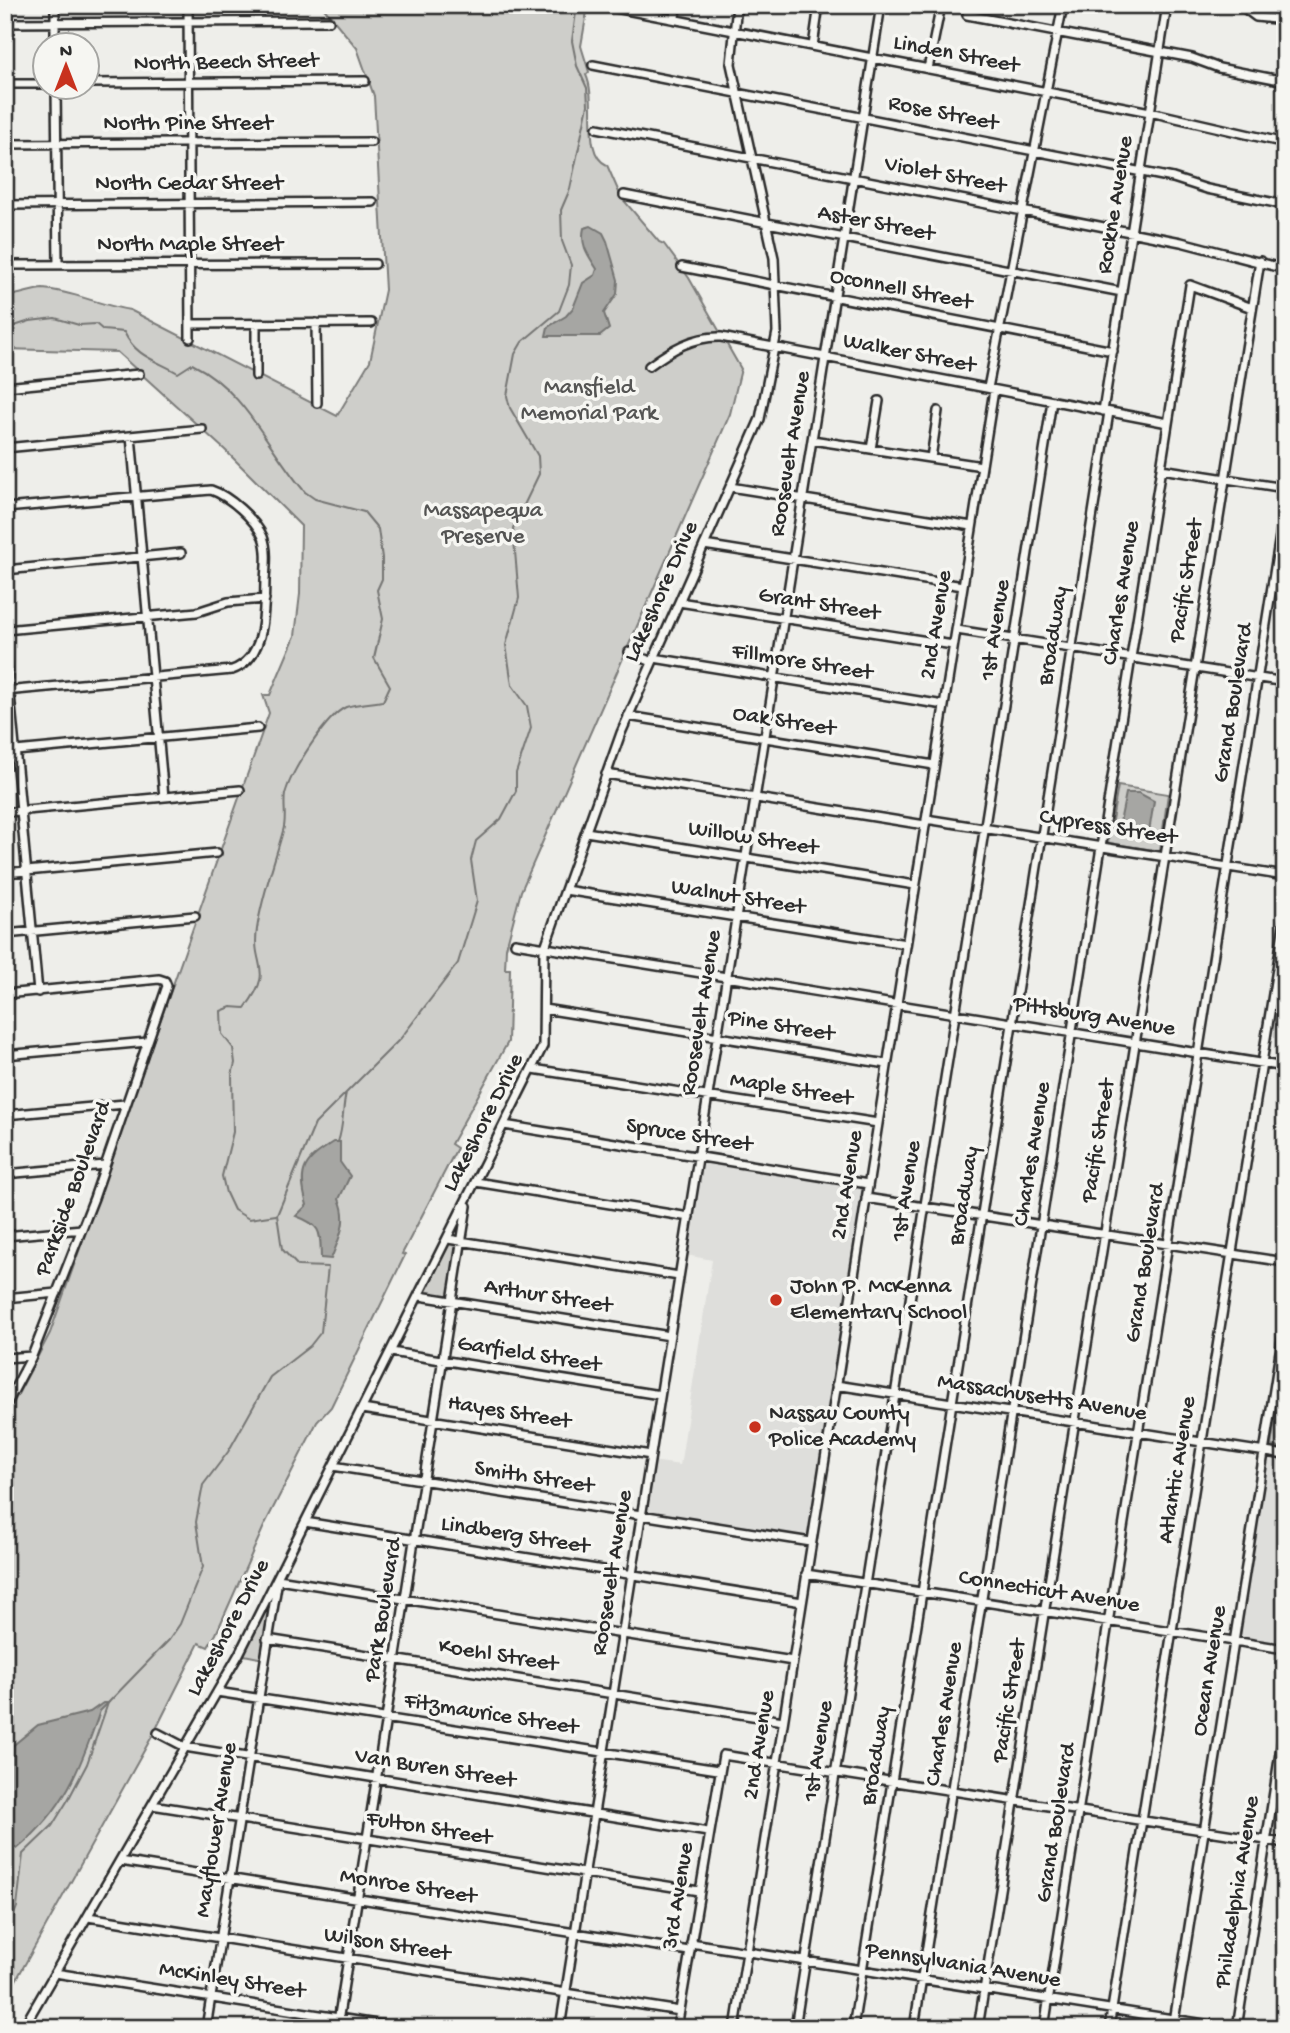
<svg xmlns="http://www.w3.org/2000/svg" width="1290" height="2033" font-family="'Gochi Hand',sans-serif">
  <rect width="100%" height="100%" fill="#eeeeea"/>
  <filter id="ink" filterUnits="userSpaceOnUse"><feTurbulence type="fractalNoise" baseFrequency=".0143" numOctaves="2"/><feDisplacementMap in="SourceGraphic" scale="14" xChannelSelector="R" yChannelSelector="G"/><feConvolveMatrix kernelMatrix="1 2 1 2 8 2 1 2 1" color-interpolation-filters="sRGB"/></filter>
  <g filter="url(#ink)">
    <!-- built -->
    <path fill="#dededb" d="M701 1160 864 1186 807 1537 644 1511 652 1461 680 1465 681 1460 712 1260 686 1255Z
      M1267 1458 1285 1461V1644L1238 1636Z"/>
    <!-- green -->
    <path fill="#cececa" stroke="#7c7c7a" stroke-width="2" d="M321 5 588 6 581 46 589 72 586 75C598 100 581 154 607 165L621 197 659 242 664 244 689 278 741 369 730 414 521 891 506 948 505 969H510L508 1042 451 1144 457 1148 402 1254 405 1255 331 1407 317 1422 265 1524 216 1634 208 1647 199 1643 155 1731 5 2000V1419L50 1333 269 713 263 695H270L295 636 300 594 301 526 225 450 117 352 5 349V296C19 296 33 289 43 289 73 291 98 305 130 310L337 416 370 361 385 290 374 96 357 48Z
      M1118 786 1168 794 1160 851 1108 843Z
      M448 1239 462 1241 452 1301 420 1296Z
      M1283 1367H1285V1448L1271 1446Z
      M278 1579 264 1659 239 1654Z"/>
    <!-- water -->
    <path fill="#a6a6a3" stroke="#757573" stroke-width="2" d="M591 226 603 233 607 241 618 280 617 294 604 313 609 329 600 336H546L548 327 566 316 573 308 583 283 595 275 597 269C588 255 580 245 584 228Z
      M1126 793H1139L1154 801 1149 832 1145 836 1118 832Z
      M334 1142H340V1162L350 1176 339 1199C349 1221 339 1238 331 1259L321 1258C320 1233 323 1226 296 1216L307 1205C297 1169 304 1161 334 1142Z
      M103 1703H108L100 1711C80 1769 65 1809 17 1849L5 1841V1752L38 1725 90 1712Z"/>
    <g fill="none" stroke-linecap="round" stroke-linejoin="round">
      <!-- stream -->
      <path stroke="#757573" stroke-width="2" d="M5 329 30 321 55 318 79 325 96 324 103 330 124 332C136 357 156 360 178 373L192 364C245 390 268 449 305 492L315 499 364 512 378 529 382 558V579L377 590 383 619 374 658 390 686 383 701C372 703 357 703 346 707 326 716 291 772 285 794 283 806 287 819 283 831 274 864 262 895 257 929 251 968 276 967 245 1008L231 1007 221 1011 222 1034 233 1048 235 1063 232 1075 233 1132 222 1176 226 1193 234 1210 249 1219 276 1215
        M338 1142C344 1125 342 1110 346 1093
        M5 1938 17 1907 23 1854 52 1826 68 1800 87 1764 108 1703 169 1640 180 1624 203 1567 196 1522 203 1485 228 1452 270 1377 310 1346 321 1332 328 1267 298 1266 282 1249 277 1215 315 1124 401 1038 458 963 477 901 471 860 476 841 501 819 516 791V773L531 728 527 706 512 685 506 645 519 598 513 528 539 474 538 456 510 408 507 396 515 354 522 342 559 311 569 285 571 265 562 241 561 210 570 189 588 105 587 88 577 66 572 41 577 5"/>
      <defs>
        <path id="minor" d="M55 5V46
          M188 5 190 338
          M600 5 1150 112 1285 143
          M1240 5 1256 17 1285 20
          M967 15 1192 58 1219 68 1285 81
          M675 19 676 5
          M5 23 329 21
          M813 46 819 5
          M593 65 1173 178 1207 189 1285 205
          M928 69 941 5
          M88 83 365 81
          M5 84H46
          M56 88 58 265
          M597 128 1181 242 1285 269
          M5 144 371 142
          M624 195 1122 292
          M5 205 373 202
          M5 265 375 264
          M682 267 1113 351
          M316 323 317 403
          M190 324 371 323
          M256 324V376
          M649 366C671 350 693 336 721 337L1168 423
          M5 387 139 374
          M988 388 1063 5
          M1103 411 1167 5
          M131 436 164 797
          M812 440 982 466
          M5 448 202 429
          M871 449 879 401
          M931 458 938 411
          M1161 469 1285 488
          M730 487 972 526
          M5 508 211 490C229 496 255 519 263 537 268 550 266 566 265 580 264 609 267 658 232 670L5 691
          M704 545 963 586
          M5 570 181 553
          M679 602 953 645
          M5 630 197 612 228 602 265 599
          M957 630 1285 682
          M5 641 38 992
          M629 652 652 662
          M654 658 944 705
          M628 716 934 765
          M5 752 258 728
          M606 774 925 825
          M5 812 240 790
          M926 819 1285 876
          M586 832 915 885
          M5 873 217 853
          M565 890 906 944
          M5 934 195 916
          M515 943 1285 1067
          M5 994 159 979 165 981 167 986 94 1198 32 1356 5 1407
          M544 1009 887 1064
          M5 1055 147 1042
          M533 1069 878 1123
          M5 1115 125 1104
          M504 1125 868 1184
          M5 1174 105 1165
          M476 1182 689 1217
          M866 1198 1285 1262
          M5 1236 82 1229
          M448 1239 679 1276
          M420 1296 670 1336
          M5 1298 57 1293
          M391 1352 660 1395
          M5 1358 32 1356
          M836 1385 1285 1455
          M362 1409 651 1455
          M333 1466 811 1542
          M305 1522 802 1602
          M806 1574 1285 1649
          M267 1639 783 1721
          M217 1692 718 1770
          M158 1733 185 1747 708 1832
          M152 1805 699 1891
          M120 1861 689 1951
          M88 1917 680 2011
          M691 1943 1230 2028
          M55 1973 402 2028
          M5 2026 16 2028
          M23 2028 239 1654 543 1046 544 950 563 896 621 733 760 419 777 332 774 258 731 64 737 5
          M206 2028 278 1579 793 1661
          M337 2028 467 1206
          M560 2028 881 5
          M677 2028 723 1755 1285 1843
          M735 2028 994 390
          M795 2028 1052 401
          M853 2028 1109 412
          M914 2028 1190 285 1252 308
          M978 2028 1260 261
          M1044 2028 1285 504
          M1109 2028 1285 918
          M1173 2028 1285 1320
          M1237 2028 1285 1721"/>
      </defs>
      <!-- minor casing -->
      <use href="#minor" stroke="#2b2b2b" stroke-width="12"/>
      <!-- minor -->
      <use href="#minor" stroke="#f6f6f2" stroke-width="7"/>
    </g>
  </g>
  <!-- markers -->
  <g fill="#c8321e" stroke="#f6f6f2" stroke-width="2.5">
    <circle cx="776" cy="1300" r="7"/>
    <circle cx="755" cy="1427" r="7"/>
  </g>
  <g text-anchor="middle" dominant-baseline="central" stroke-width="7" stroke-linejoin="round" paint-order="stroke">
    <!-- street labels -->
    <g font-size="23" fill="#2b2b2b" stroke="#f6f6f2">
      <text transform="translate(956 55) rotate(11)">Linden Street</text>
      <text transform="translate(226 63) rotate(-1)">North Beech Street</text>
      <text transform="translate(943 114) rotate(11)">Rose Street</text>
      <text x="188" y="124">North Pine Street</text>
      <text transform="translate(945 176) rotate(11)">Violet Street</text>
      <text x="189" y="184">North Cedar Street</text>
      <text transform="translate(1116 205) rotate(-81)">Rockne Avenue</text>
      <text transform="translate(876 224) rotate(11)">Aster Street</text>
      <text x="190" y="245">North Maple Street</text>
      <text transform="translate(901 290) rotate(11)">Oconnell Street</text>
      <text transform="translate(909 354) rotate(11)">Walker Street</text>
      <text transform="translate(791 454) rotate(-81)">Roosevelt Avenue</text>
      <text transform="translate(1187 581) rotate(-81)">Pacific Street</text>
      <text transform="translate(662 592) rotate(-66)">Lakeshore Drive</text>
      <text transform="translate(1122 593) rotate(-81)">Charles Avenue</text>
      <text transform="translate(819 605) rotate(9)">Grant Street</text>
      <text transform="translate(937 625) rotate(-81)">2nd Avenue</text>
      <text transform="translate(996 630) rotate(-81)">1st Avenue</text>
      <text transform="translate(1054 636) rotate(-81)">Broadway</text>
      <text transform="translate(802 663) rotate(9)">Fillmore Street</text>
      <text transform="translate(1234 703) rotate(-81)">Grand Boulevard</text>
      <text transform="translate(784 722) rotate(9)">Oak Street</text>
      <text transform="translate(1108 828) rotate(9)">Cypress Street</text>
      <text transform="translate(753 839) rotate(9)">Willow Street</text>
      <text transform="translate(738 898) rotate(9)">Walnut Street</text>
      <text transform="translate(702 1013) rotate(-81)">Roosevelt Avenue</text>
      <text transform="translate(1094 1017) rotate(9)">Pittsburg Avenue</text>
      <text transform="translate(781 1027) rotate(9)">Pine Street</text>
      <text transform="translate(791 1090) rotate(9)">Maple Street</text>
      <text transform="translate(484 1123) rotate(-63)">Lakeshore Drive</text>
      <text transform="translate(689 1136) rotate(9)">Spruce Street</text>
      <text transform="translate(1099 1141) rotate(-81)">Pacific Street</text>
      <text transform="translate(1033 1154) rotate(-81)">Charles Avenue</text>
      <text transform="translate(848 1185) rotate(-81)">2nd Avenue</text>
      <text transform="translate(74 1189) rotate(-70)">Parkside Boulevard</text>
      <text transform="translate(907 1191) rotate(-81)">1st Avenue</text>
      <text transform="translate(965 1196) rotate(-81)">Broadway</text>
      <text transform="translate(1146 1263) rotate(-81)">Grand Boulevard</text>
      <text transform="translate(548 1297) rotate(9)">Arthur Street</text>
      <text transform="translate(529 1355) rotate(9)">Garfield Street</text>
      <text transform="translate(1042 1398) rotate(9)">Massachusetts Avenue</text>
      <text transform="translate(509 1413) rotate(9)">Hayes Street</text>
      <text transform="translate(1178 1470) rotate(-81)">Atlantic Avenue</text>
      <text transform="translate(534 1478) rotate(9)">Smith Street</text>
      <text transform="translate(515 1536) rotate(9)">Lindberg Street</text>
      <text transform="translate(613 1573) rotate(-81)">Roosevelt Avenue</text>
      <text transform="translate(1049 1592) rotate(9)">Connecticut Avenue</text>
      <text transform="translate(384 1610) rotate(-81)">Park Boulevard</text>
      <text transform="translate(229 1628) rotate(-62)">Lakeshore Drive</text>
      <text transform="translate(498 1656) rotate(9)">Koehl Street</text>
      <text transform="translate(1210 1671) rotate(-81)">Ocean Avenue</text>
      <text transform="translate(1010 1701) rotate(-81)">Pacific Street</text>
      <text transform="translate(945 1714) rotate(-81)">Charles Avenue</text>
      <text transform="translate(491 1715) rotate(9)">Fitzmaurice Street</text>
      <text transform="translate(760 1745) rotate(-81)">2nd Avenue</text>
      <text transform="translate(819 1751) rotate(-81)">1st Avenue</text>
      <text transform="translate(877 1756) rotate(-81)">Broadway</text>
      <text transform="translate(435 1769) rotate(9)">Van Buren Street</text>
      <text transform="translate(1057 1823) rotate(-81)">Grand Boulevard</text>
      <text transform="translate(429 1829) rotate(9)">Fulton Street</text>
      <text transform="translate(217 1830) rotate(-81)">Mayflower Avenue</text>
      <text transform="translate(408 1887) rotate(9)">Monroe Street</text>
      <text transform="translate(1238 1892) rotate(-81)">Philadelphia Avenue</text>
      <text transform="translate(679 1896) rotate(-81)">3rd Avenue</text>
      <text transform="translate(387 1945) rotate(9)">Wilson Street</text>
      <text transform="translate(963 1966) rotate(9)">Pennsylvania Avenue</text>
      <text transform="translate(232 1981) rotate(9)">McKinley Street</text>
    </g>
    <!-- park labels -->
    <g font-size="23" fill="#545453" stroke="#f6f6f2">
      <text x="589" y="388">Mansfield<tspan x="589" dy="26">Memorial Park</tspan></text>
      <text x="483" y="511">Massapequa<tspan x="483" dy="26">Preserve</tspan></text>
    </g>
    <!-- poi labels -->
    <g font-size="23" fill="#2b2b2b" stroke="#f6f6f2" text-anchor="start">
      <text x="790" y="1287">John P. McKenna<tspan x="790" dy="26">Elementary School</tspan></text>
      <text x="769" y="1414">Nassau County<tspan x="769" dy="26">Police Academy</tspan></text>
    </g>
  </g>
  <!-- margin -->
  <rect width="1290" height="2033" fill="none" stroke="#f6f6f2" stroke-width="28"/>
  <rect x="14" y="14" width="1262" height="2005" fill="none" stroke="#2b2b2b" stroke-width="2.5" filter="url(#ink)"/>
  <!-- north arrow -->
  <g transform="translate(66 66)"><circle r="33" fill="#f6f6f2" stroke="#a5a5a2" stroke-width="2"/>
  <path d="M0-5L12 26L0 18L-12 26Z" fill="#c8321e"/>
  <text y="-10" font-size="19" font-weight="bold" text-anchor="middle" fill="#2b2b2b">N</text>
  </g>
</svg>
